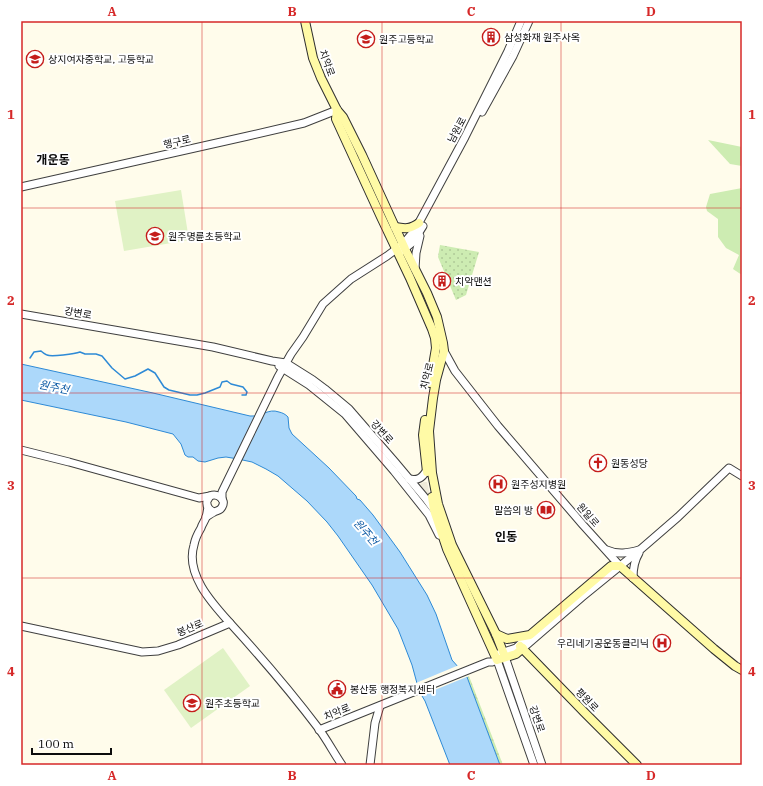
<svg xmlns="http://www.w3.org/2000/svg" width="763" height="786" font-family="'IBM Plex Serif','Noto Sans KR',serif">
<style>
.grass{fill:#cdecb2}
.wetland{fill:url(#wetland-marsh)}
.garden{fill:url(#garden-dots)}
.pitch{fill:#e0f2c5}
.plaza{fill:#efebda}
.water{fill:#acd8fa;stroke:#2e8ad6}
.pier{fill:#fffceb}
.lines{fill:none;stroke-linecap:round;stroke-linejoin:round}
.stream{stroke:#2e8ad6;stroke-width:1.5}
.tertiary-casing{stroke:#3f3f3f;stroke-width:9}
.secondary-casing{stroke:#2e2e2e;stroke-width:10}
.tertiary{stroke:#fff;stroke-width:7}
.secondary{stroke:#fffaa6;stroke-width:8}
.grid{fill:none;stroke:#d62828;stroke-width:1;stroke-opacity:0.55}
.labels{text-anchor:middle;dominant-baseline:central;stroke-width:4;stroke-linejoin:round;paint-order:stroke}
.poi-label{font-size:10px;fill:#0c0c0c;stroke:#fff;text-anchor:start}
.street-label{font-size:10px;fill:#0c0c0c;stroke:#fff}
.water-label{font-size:11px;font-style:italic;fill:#0e5ba5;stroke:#fff}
.quarter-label{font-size:12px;font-weight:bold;fill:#0c0c0c;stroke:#fff}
.neatline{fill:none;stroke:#d62828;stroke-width:1.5}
.grid-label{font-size:13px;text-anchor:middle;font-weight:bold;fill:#d62828}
</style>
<defs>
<pattern id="wetland-marsh" width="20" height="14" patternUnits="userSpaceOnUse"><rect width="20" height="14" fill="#cdecb2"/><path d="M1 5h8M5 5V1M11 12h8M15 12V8" fill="none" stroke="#afc998"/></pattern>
<pattern id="garden-dots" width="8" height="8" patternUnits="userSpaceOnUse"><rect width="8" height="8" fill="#cdecb2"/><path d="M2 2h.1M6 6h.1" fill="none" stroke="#afc998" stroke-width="1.8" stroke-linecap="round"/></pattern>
</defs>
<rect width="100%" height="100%" fill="#fffceb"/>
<g class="grass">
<polygon points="708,140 742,147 742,166 730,164"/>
<polygon points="742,188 742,275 733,269 739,255 726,248 718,237 718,219 707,211 706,207 710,194"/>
</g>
<polygon class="wetland" points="469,676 503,765 500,765 467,677"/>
<polygon class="garden" points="440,245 479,252 466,295 456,300 438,257"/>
<g class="pitch">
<polygon points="181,190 189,240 124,251 115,201"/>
<polygon points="223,648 250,686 191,728 164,690"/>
</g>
<polygon class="plaza" points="424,482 427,482 432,504 418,485"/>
<path class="water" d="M21,364L153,393L250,416C262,417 268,408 279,412C283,413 285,414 288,417L289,428L292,434L329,468L356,496L357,499L360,500L373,515L400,552L427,595L436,614L452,660L467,677L500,765H450L425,701L422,696L418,687L412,665L398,629L372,585L338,536L327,522L307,501L278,476L266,469L252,462L238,459L226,457L218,458L205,462L198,461L193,457H188L185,455L181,444L173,434L126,422L21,400Z"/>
<polygon class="pier" points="459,665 469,676 420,696 416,683"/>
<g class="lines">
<path class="stream" d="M30,358L34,352L41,351C42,352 46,355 47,355C51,357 75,354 80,352L85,354H96L102,356L112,368L125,379L135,376L148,369L155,373L164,387L169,390L190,395H197L205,393L220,387L222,382L227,381L231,384L243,387L247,392L246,395H242"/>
<defs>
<g id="tertiary">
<polyline points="482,112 513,56 529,21"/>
<polyline points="21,187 248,136 304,123 337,110"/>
<polyline points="402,251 413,242 423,226"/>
<polyline points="415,269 416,253 420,236"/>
<polyline points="21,314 213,347 272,361 286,363 313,380 325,389 349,409 395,462 426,499 434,510"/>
<polyline points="444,351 455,371 498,426 583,525 620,566"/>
<polyline points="279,366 309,385 345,414 394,471 429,515 439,535"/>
<polyline points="21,450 69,462 199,498 210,496"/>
<path d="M409,479C418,481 422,478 427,470"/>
<polyline points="222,499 222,492 278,377 291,354 303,337 323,304 351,279 387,256 403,244 415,230 465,137 508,51 521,21"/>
<path d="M208,508C207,511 207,514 206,517C205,521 202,524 201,528C198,533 195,539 194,545C185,574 212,603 230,623"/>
<path d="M206,517C209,515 212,513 214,512C218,510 220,511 222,507C227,499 217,493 210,496L207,501C206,507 209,510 214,512"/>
<path d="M607,550C618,555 628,553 639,550"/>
<path d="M633,578C633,569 634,561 639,553"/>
<path d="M21,626L142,652L158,651L178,645L230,623C261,657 291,692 319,729C327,740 334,753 342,765"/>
<polyline points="523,648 582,597 641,549 678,517 729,468 742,476"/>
<polyline points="498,654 516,648 530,635"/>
<polyline points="505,657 542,765"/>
<polyline points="319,730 488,662 492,662 497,660 534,765"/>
<polyline points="370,765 375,723 380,706"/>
</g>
<g id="secondary">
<polyline points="305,21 313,58 321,78 337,110 343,117 362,155 405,249 427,293 437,317 443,343 444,351 436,380 433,398 429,431 432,473 438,504 452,545 496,634 505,657"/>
<polyline points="337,110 336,119 381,217 410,278 432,329 435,338 436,348 430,383"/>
<path d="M395,227C406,229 410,229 419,223"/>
<polyline points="425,420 423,435 427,472"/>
<polyline points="432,497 434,510 447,549 497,660 516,654 523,648"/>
<polyline points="496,634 507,639 530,635 611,566 620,566 714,649 735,666 742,670"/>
<polyline points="520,646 585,713 637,765"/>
</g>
</defs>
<use href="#tertiary" class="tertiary-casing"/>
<use href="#secondary" class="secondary-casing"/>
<use href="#tertiary" class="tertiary"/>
<use href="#secondary" class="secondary"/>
</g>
<path class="grid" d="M202,21V765M382,21V765M561,21V765M21,208H742M21,393H742M21,578H742"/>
<defs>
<symbol id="building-ring" viewBox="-11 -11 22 22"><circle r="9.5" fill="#fff" stroke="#c51d1b" stroke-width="1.5"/><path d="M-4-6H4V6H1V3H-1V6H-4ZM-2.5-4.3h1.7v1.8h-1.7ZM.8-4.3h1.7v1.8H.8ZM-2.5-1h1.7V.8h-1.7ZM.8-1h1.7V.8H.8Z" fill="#c51d1b"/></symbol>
<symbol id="school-ring" viewBox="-11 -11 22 22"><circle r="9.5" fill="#fff" stroke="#c51d1b" stroke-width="1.5"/><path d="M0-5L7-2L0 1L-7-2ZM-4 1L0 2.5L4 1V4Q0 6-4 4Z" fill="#c51d1b"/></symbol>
<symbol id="church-ring" viewBox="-11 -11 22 22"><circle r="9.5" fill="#fff" stroke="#c51d1b" stroke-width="1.5"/><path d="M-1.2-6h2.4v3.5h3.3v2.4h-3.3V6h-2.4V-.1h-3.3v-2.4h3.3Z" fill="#c51d1b"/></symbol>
<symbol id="hospital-ring" viewBox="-11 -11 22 22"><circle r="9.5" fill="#fff" stroke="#c51d1b" stroke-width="1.5"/><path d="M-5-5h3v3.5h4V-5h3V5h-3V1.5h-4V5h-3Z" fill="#c51d1b"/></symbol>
<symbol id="library-ring" viewBox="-11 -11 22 22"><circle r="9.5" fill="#fff" stroke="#c51d1b" stroke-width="1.5"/><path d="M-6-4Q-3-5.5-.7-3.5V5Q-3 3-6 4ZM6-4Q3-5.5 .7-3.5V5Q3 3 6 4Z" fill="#c51d1b"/></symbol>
<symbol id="civic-ring" viewBox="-11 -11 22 22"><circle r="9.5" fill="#fff" stroke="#c51d1b" stroke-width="1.5"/><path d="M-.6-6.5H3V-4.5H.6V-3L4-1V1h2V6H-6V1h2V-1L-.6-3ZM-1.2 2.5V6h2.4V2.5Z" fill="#c51d1b"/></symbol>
</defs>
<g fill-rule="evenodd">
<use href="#building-ring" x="481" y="27" width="20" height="20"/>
<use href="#school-ring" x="356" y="29" width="20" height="20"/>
<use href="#school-ring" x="25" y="49" width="20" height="20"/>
<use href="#school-ring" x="145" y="226" width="20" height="20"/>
<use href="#building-ring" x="432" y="271" width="20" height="20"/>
<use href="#church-ring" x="588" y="453" width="20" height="20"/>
<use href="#hospital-ring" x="488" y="474" width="20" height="20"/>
<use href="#library-ring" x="536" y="500" width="20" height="20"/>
<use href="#hospital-ring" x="652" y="633" width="20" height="20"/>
<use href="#civic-ring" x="327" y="679" width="20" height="20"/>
<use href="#school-ring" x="182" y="693" width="20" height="20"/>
</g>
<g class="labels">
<g class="poi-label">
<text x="504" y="37">삼성화재 원주사옥</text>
<text x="379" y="39">원주고등학교</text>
<text x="48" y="59">상지여자중학교, 고등학교</text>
<text x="168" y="236">원주명륜초등학교</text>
<text x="455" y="281">치악맨션</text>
<text x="611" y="463">원동성당</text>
<text x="511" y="484">원주성지병원</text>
<text x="533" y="510" text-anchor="end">말씀의 방</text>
<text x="649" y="643" text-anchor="end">우리네기공운동클리닉</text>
<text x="350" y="689">봉산동 행정복지센터</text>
<text x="205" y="703">원주초등학교</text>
</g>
<g class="street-label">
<text transform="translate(327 63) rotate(70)">치악로</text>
<text transform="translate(457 130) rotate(-62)">남원로</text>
<text transform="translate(177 142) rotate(-13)">행구로</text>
<text transform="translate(78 313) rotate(10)">강변로</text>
<text transform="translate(427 376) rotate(-76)">치악로</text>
<text transform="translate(382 432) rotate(48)">강변로</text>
<text transform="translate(588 515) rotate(49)">원일로</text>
<text transform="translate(190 628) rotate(-23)">봉산로</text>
<text transform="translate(587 700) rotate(46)">평원로</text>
<text transform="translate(337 712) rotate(-22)">치악로</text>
<text transform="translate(537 719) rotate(71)">강변로</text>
</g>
<g class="water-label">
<text transform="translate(54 387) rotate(11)">원주천</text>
<text transform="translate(366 532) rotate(49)">원주천</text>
</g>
<g class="quarter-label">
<text x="53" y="159">개운동</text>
<text x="506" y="536">인동</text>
</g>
</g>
<rect width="763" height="786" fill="none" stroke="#ffffff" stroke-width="44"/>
<path d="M32 748v6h79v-6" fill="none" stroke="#0c0c0c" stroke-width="2"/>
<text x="38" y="748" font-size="12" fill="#0c0c0c" stroke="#ffffff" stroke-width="3" paint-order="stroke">100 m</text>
<rect x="22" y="22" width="719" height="742" class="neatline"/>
<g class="grid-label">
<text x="112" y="16">A</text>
<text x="292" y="16">B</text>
<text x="471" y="16">C</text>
<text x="651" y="16">D</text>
<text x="11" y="119">1</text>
<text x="752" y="119">1</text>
<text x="11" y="305">2</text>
<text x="752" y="305">2</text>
<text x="11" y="490">3</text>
<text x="752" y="490">3</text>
<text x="11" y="676">4</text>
<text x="752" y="676">4</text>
<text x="112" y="780">A</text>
<text x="292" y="780">B</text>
<text x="471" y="780">C</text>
<text x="651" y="780">D</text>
</g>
</svg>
